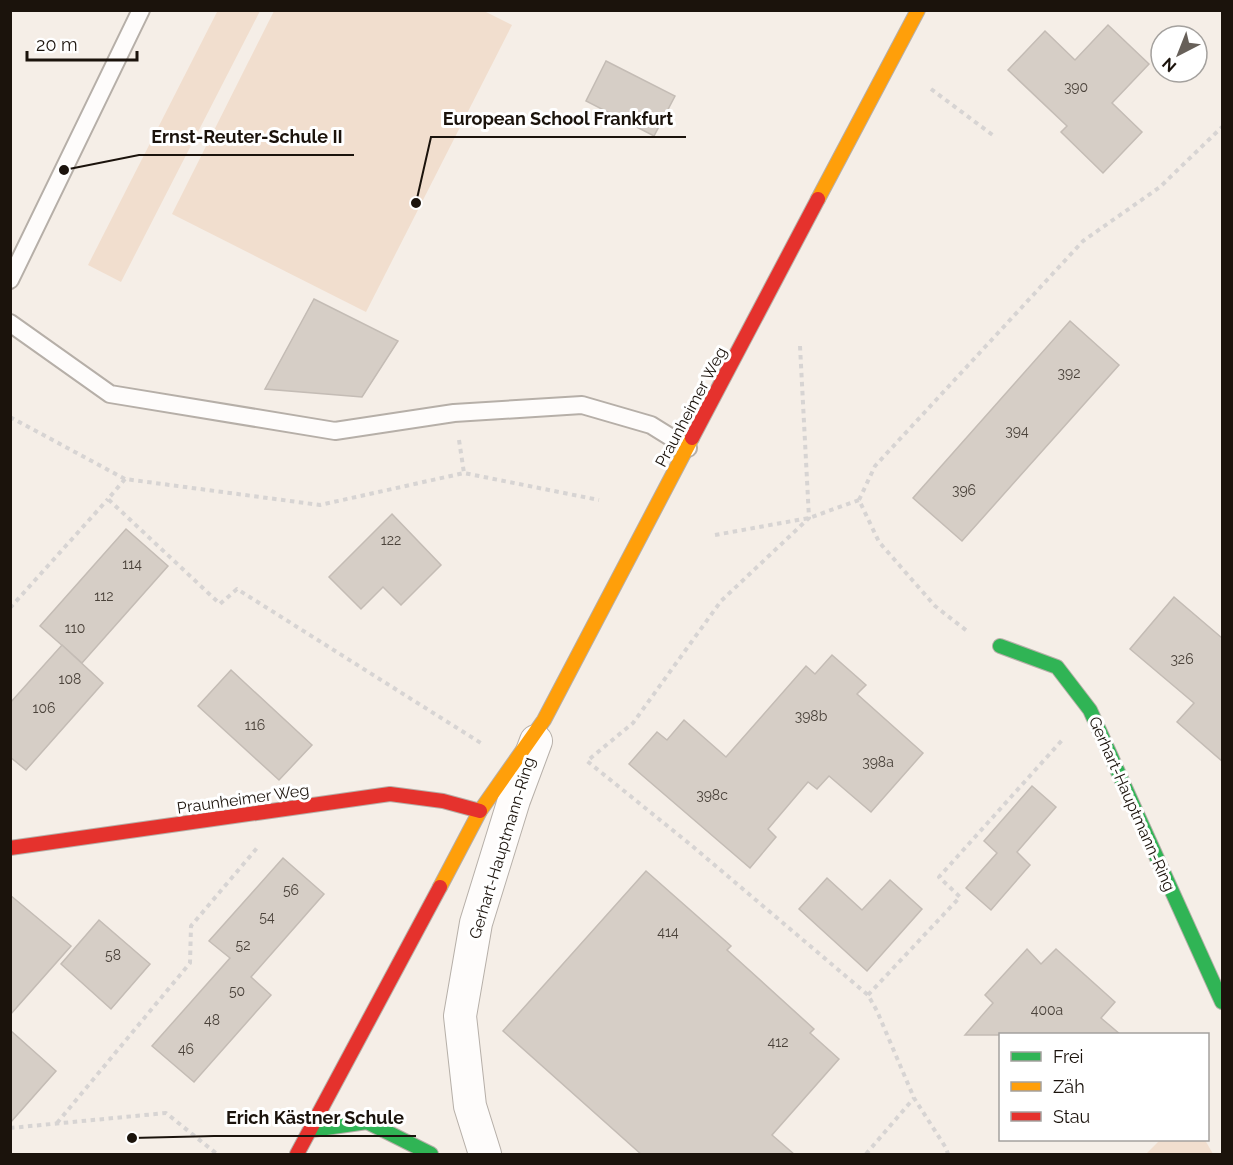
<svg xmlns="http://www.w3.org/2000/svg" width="1233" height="1165" font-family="Raleway,sans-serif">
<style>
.green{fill:#f1dece}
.building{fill:#d6cec6;stroke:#c4bcb5;stroke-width:1.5}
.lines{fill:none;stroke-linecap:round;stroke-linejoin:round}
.lane-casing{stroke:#b6afa8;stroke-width:20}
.street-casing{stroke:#b6afa8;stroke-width:34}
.fast-casing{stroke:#b6afa8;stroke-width:16}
.slow-casing{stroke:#b6afa8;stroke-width:16}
.jam-casing{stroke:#b6afa8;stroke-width:16}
.path{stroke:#d7d4d3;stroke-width:4;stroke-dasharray:4.5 4.5;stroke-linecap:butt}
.lane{stroke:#fefcfb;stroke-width:16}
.street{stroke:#fefcfb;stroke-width:32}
.fast{stroke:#30b455;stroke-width:14}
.slow{stroke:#ff9f0a;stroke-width:14}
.jam{stroke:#e5322d;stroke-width:14}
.labels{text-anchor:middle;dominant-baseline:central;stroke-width:6;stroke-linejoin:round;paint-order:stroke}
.number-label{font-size:14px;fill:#4a423a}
.street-label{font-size:16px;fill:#1b130c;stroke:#fff}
.leader{fill:none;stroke:#1b130c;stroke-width:2}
.callout-dot{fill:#1b130c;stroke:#fff;stroke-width:2}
.callout-label{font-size:18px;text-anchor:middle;font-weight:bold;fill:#1b130c;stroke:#fff;stroke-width:6;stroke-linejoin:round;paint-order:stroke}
</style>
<rect width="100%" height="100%" fill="#f5eee7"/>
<g class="green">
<polygon points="218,10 260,11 121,282 88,265"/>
<polygon points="274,11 484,11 512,25 366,312 172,214"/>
<polygon points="1160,1140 1205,1140 1213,1154 1146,1154"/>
</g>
<g class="building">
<polygon points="1108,25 1149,64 1112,103 1142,132 1103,173 1061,132 1067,126 1008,70 1045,31 1075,60"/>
<polygon points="606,61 675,96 654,136 586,101"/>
<polygon points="314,299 398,341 362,397 265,389"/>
<polygon points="1070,321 1119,365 962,541 913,498"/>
<polygon points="392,514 441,565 401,605 383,587 361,609 329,577"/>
<polygon points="126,529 168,566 82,663 40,626"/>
<polygon points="1174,597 1222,638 1222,761 1177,722 1194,703 1130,649"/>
<polygon points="62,645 103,683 26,770 10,757 10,703"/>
<polygon points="832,655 866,685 857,694 923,753 871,812 829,776 817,789 808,782 768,829 776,837 750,868 629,764 657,732 667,740 684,720 726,757 806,666 815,674"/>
<polygon points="231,670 312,745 279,780 198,706"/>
<polygon points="1032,786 1056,807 1017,852 1030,865 991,910 966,888 997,853 984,841"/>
<polygon points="283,858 324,894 251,977 271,995 194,1082 152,1046 230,958 209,941"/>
<polygon points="646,871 731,946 727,950 814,1029 810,1033 839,1059 772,1135 795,1155 642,1155 503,1031"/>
<polygon points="827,878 862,910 890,880 922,909 867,971 799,909"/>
<polygon points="10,895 71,946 10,1015"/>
<polygon points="99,920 150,964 111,1009 61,964"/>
<polygon points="1027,949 1041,964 1056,949 1115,1002 1101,1018 1121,1035 965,1035 993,1003 985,995"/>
<polygon points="10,1030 56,1071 10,1123"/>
</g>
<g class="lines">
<defs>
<g id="lane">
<polyline points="10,280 141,10"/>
<polyline points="10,323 110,394 335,431 454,413 582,405 651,425 688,448"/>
</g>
<polyline id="street" points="485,1154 470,1106 460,1016 476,923 514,800 536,741"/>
<g id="fast">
<polyline points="1000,646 1057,667 1090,710 1222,1002"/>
<polyline points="312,1130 367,1122 431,1154"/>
</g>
<g id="slow">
<polyline points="818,199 918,10"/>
<polyline points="440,887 480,811 544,720 692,438"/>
</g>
<g id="jam">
<polyline points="692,438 818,199"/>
<polyline points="10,848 390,794 443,801 480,811"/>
<polyline points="297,1154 440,887"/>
</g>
</defs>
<use href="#lane" class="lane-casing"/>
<use href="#street" class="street-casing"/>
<use href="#fast" class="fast-casing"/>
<use href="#slow" class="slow-casing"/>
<use href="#jam" class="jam-casing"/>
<g class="path">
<polyline points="931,89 994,136"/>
<polyline points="800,346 809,518 721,601 633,723 587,761 691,845 868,995 877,1011 914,1098 946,1148 948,1154"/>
<polyline points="10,417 125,479 320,505 464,473 599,500"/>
<polyline points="459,440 464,473"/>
<polyline points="125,479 108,499 220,604 237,589 484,745"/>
<polyline points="859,500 875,466 1083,241 1160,187 1222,127"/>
<polyline points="715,535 809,518 859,500 879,542 935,606 967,631"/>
<polyline points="10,608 108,499"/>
<polyline points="868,995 960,897 939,877 1064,738"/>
<polyline points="57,1123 190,963 191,926 257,848"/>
<polyline points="10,1128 166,1113 217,1154"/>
<polyline points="866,1154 914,1098"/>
</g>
<use href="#lane" class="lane"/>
<use href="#street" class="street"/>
<use href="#fast" class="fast"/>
<use href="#slow" class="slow"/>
<use href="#jam" class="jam"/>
</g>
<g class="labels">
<g class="number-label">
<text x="1076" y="87">390</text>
<text x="1069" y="373">392</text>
<text x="1017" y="431">394</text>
<text x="964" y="490">396</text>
<text x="391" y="540">122</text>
<text x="132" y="564">114</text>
<text x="104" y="596">112</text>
<text x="75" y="628">110</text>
<text x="1182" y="659">326</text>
<text x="70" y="679">108</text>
<text x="44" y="708">106</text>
<text x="811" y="716">398b</text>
<text x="255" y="725">116</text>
<text x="878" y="762">398a</text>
<text x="712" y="795">398c</text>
<text x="291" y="890">56</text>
<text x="267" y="917">54</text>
<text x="668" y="932">414</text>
<text x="243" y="945">52</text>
<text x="113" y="955">58</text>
<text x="237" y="991">50</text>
<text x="1047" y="1010">400a</text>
<text x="212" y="1020">48</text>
<text x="778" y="1042">412</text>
<text x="186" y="1049">46</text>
</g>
<g class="street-label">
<text transform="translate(691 407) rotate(-62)">Praunheimer Weg</text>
<text transform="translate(243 799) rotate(-8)">Praunheimer Weg</text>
<text transform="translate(1132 804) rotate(66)">Gerhart-Hauptmann-Ring</text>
<text transform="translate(502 848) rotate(-73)">Gerhart-Hauptmann-Ring</text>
</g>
</g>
<path class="leader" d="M416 203L431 137H686M64 170L139 155H354M132 1138L214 1136H416"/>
<g class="callout-dot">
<circle cx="416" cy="203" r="6"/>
<circle cx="64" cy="170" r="6"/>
<circle cx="132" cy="1138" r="6"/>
</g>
<g class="callout-label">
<text x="558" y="125">European School Frankfurt</text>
<text x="247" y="143">Ernst-Reuter-Schule II</text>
<text x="315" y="1124">Erich Kästner Schule</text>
</g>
<rect width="1233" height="1165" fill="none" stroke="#1b130c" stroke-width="24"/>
<rect x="999" y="1033" width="210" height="108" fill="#ffffff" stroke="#a4a19e" stroke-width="1.5"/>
<rect x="1011" y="1052" width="30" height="9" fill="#30b455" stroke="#a4a19e" stroke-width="1.5"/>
<text x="1053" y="1063" font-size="18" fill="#1b130c">Frei</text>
<rect x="1011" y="1082" width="30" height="9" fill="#ff9f0a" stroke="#a4a19e" stroke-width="1.5"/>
<text x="1053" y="1093" font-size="18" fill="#1b130c">Zäh</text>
<rect x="1011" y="1112" width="30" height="9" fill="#e5322d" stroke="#a4a19e" stroke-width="1.5"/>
<text x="1053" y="1123" font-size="18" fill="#1b130c">Stau</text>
<g transform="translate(1179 54) rotate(222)"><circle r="28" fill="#ffffff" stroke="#a4a19e" stroke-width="1.5"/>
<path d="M0-4.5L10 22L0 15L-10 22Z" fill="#676059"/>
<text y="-9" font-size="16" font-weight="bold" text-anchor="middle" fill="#1b130c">N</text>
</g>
<path d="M27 51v9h110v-9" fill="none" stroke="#1b130c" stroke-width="3"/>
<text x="36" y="51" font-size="18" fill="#1b130c" stroke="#ffffff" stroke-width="4.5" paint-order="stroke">20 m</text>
</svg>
